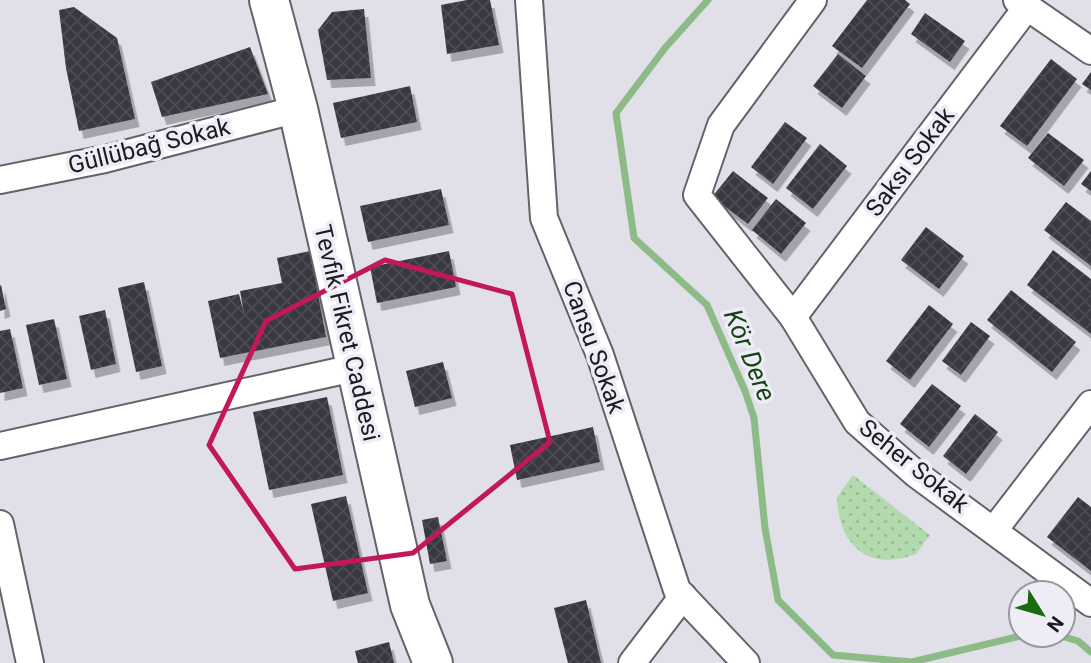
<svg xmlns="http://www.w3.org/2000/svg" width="1091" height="663" font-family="Roboto,sans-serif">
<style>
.park{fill:url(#park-dots)}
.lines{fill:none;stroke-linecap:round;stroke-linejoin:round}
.stream{stroke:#8dbb87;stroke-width:7}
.building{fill:url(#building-cross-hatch);filter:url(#shadow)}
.street-casing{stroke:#64626a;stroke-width:30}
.secondary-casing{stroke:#64626a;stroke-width:42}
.street{stroke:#fff;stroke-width:26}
.secondary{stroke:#fff;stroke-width:38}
.marked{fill:none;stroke:#c2185b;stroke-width:5;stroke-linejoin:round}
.labels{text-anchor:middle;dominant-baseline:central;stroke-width:7;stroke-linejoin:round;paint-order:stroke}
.street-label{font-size:24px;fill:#1b1a1d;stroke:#eeecf6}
.water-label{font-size:26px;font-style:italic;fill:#154411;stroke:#eeecf6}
</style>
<defs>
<pattern id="park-dots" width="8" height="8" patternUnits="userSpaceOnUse" patternTransform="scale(1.75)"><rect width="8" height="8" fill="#b3d9ae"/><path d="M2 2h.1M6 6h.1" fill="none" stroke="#99ba95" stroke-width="1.8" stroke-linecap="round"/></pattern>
<pattern id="building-cross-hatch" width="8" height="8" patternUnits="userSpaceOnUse" patternTransform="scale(1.75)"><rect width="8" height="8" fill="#39383f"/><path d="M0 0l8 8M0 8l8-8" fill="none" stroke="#4c4c52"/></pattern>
<filter id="shadow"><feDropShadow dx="4.5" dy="8" stdDeviation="0" flood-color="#0004"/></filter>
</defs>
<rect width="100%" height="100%" fill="#e1dfe8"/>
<path class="park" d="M853,475L930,535L916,554C869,572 838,546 837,497Z"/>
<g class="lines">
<g class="stream">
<polyline points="708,0 665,48 616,113 634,238 707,305 745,391 754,418 765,528 778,600 833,655 912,662 1025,635"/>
<polyline points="1058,635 1078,641 1091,652"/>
</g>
</g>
<g class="building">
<polygon points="467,0 490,0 499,45 447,54 441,5"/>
<polygon points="867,0 905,0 910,4 862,68 832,46"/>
<polygon points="74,7 117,38 135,119 79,131 66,68 59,10"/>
<polygon points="364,9 371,78 327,80 318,30 332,12"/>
<polygon points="925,13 965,41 950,62 911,34"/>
<polygon points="250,47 268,94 162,117 151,82"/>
<polygon points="838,54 866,76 842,108 813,86"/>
<polygon points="1051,59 1077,79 1027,146 1000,126"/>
<polygon points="1091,72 1091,90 1082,84"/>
<polygon points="410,86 417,122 341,138 333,103"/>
<polygon points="785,122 807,138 773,184 751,167"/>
<polygon points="1048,133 1084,160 1064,186 1028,158"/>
<polygon points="820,144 847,166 813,209 786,188"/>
<polygon points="733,171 768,198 748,224 712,197"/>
<polygon points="1091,171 1091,191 1081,184"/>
<polygon points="441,189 449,225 368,242 360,206"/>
<polygon points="776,199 806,223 781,254 752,230"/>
<polygon points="1066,202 1091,221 1091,266 1044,230"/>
<polygon points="926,227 964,256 939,289 901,260"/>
<polygon points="1053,250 1091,279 1091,334 1027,285"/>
<polygon points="310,251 326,337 220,358 208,301 239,294 244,314 240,291 282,283 277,258"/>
<polygon points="449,251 456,287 377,303 370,267"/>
<polygon points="144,282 162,366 136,372 118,288"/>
<polygon points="1,285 6,309 0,311 0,286"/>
<polygon points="1011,290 1076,342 1052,372 987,320"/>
<polygon points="929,305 953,324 910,380 886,361"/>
<polygon points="105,310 116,364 91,370 79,316"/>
<polygon points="54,319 67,379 39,385 26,325"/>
<polygon points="971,322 990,336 961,375 942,361"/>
<polygon points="10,329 23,388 0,393 0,331"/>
<polygon points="443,362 452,398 415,407 406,371"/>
<polygon points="932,384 961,406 929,447 900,424"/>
<polygon points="327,397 343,475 269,490 253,412"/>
<polygon points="975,414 998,432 966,474 943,456"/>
<polygon points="593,427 600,462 517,480 510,445"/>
<polygon points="346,496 368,593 333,601 311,504"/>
<polygon points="1078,497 1091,507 1091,571 1047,537"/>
<polygon points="438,517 447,561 430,564 422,520"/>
<polygon points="586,600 601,663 568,663 554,608"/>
<polygon points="389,642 394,663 358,663 355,651"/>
</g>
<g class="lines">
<defs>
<g id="street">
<polyline points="529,0 544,218 600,355 677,590 746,663"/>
<polyline points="813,0 721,125 697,195 793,317 857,422 916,474 1091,603"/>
<polyline points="1017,0 1091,51"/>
<polyline points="0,180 105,159 298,109"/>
<polyline points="793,317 1027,7"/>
<polyline points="0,446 354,368"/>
<polyline points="0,524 30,663"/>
<polyline points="994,530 1091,404"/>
<polyline points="632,663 683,596"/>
</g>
<polyline id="secondary" points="269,0 298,109 410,605 433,663"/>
</defs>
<use href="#street" class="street-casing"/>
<use href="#secondary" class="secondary-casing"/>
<use href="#street" class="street"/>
<use href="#secondary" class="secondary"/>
</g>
<path class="marked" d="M385,260L512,294L550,442L413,553L295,569L209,445L266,321Z"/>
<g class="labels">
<g class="street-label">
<text transform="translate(149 146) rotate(-14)">Güllübağ Sokak</text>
<text transform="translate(910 162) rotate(-53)">Saksı Sokak</text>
<text transform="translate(347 333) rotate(77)">Tevfik Fikret Caddesi</text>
<text transform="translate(594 347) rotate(70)">Cansu Sokak</text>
<text transform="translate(914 466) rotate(39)">Seher Sokak</text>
</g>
<g class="water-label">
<text transform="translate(750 355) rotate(68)">Kör Dere</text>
</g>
</g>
<g transform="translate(1042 614) rotate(127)"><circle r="33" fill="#eeecf6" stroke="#9a989f" stroke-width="2"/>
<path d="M0-5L12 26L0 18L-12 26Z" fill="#1a6c11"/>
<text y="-10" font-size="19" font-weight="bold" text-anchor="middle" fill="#1b1a1d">N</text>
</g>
</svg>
